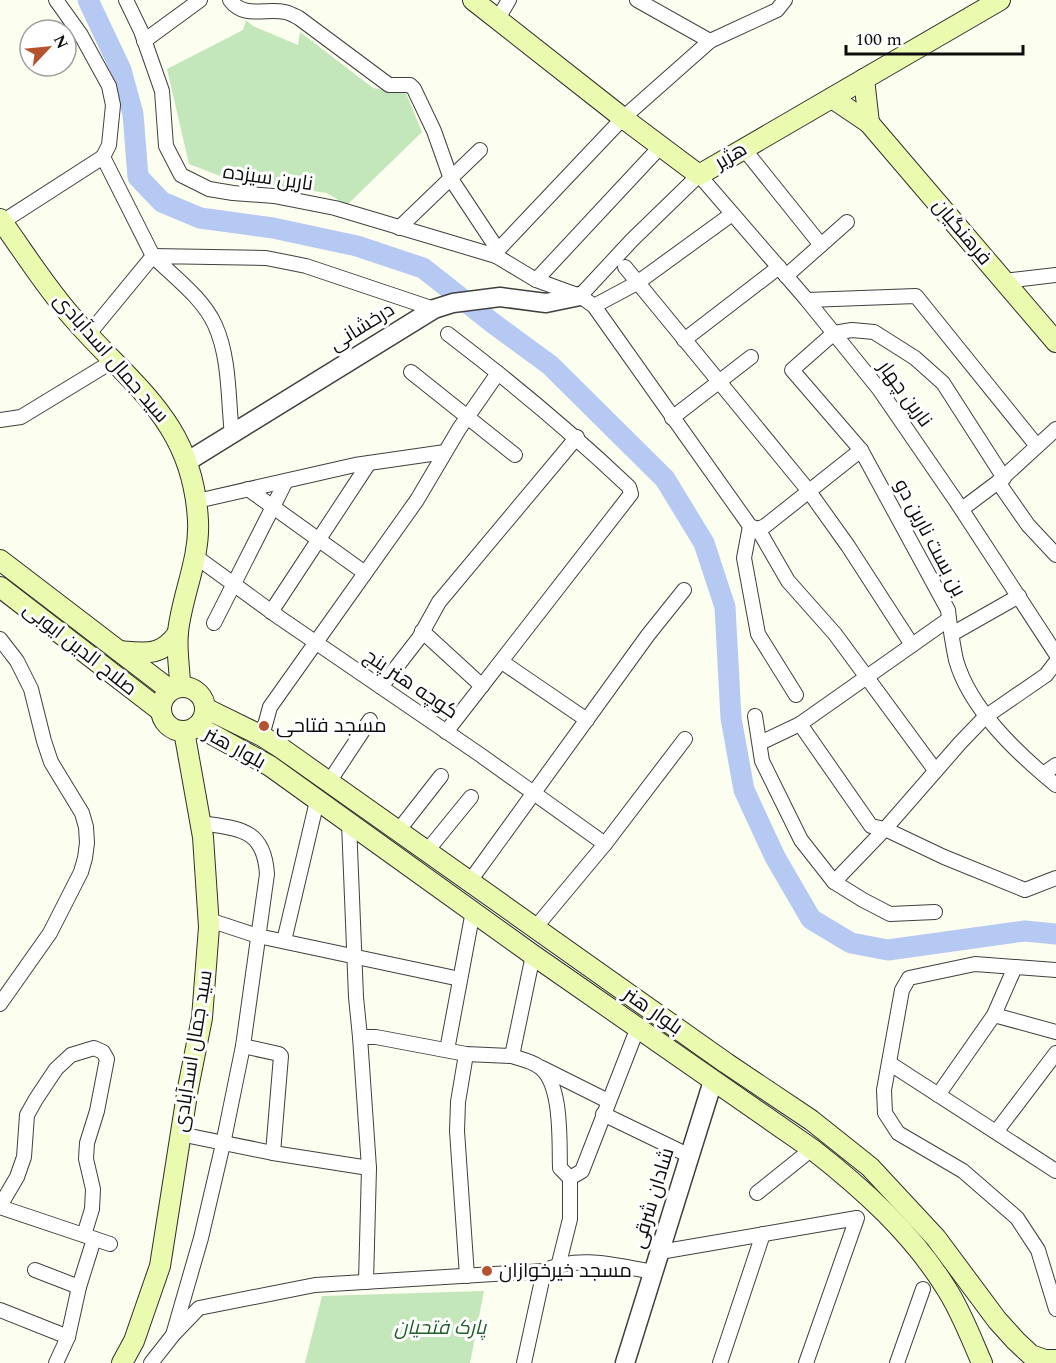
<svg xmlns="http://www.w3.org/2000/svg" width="1056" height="1363" font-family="Spectral,Cairo,serif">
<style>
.green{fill:#c3e6ba}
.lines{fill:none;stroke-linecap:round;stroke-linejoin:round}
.river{stroke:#b6c9f2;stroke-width:21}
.minor-casing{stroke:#404040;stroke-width:16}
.tertiary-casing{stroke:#404040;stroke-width:21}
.secondary-casing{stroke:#2f2f2f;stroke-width:22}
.minor{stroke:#fff;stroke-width:14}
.tertiary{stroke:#fff;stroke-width:18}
.secondary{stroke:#eafaae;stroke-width:20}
.poi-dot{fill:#b5532e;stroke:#fff;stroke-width:2}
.labels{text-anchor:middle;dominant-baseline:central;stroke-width:6;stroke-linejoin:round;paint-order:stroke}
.street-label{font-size:20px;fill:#0d0d0d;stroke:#fff}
.poi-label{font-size:20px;fill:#0d0d0d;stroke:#fff;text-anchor:start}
.park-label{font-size:20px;font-style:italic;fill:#226129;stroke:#fff}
</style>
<rect width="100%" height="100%" fill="#fcfeef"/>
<g class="green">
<polygon points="246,20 253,26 298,45 300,32 373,88 406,93 422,132 347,205 327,193 228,179 189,164 167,69 243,30"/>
<polygon points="484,1291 470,1363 305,1363 322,1296"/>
</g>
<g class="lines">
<polyline class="river" points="88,0 121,70 133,114 138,177 162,202 200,218 273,228 357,246 423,268 494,324 550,365 665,479 704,543 725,607 731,718 744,790 775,857 811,919 851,943 888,950 1025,931 1056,934"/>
<defs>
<g id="minor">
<polyline points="56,0 81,35 109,86 113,105 109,145 103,157 153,256 88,335"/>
<polyline points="126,0 141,31 162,91 166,146 181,175 209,189 233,193 274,196 335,208 496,256"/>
<path d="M230,0C244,19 265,8 285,12C290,13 295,16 299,18L389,85H410L414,89L434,131L451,179L498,250"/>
<polyline points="637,0 710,41"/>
<polyline points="785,0 777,10 710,41 623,118 498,250 496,256 536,280 580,296 594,306 750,526 758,529 765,526 861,450"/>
<polyline points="497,20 509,0"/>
<polyline points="144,41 200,0"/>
<polyline points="744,149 821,245"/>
<polyline points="2,222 103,157"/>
<polyline points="399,228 480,150"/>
<polyline points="625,267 808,490 848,546 912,645"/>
<polyline points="786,276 847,222"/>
<polyline points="536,280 661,146"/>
<polyline points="1004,281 1056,275"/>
<polyline points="580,296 632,240 699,175 807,300 879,389 956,501 1056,654"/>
<polyline points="807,300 916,296 1037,446"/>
<polyline points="594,306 637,283 732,214"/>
<polyline points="684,340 779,267"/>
<polyline points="411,372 515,455"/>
<polyline points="672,418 751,357"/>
<polyline points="0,420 21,417 113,361"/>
<path d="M232,435C228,399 230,358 215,325C203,298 174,277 153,256L266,258L306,266L434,309"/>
<polyline points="998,482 1028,525 1056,555"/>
<polyline points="248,489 365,573"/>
<polyline points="197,501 355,465 445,452"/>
<polyline points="962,509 998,482 1056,429"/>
<polyline points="750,526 744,558 758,634 796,695"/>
<polyline points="758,529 788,581 835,634 935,770"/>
<polyline points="195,556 280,618 479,754 605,844"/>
<polyline points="271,612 369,463"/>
<path d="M949,619C951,632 953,646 956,660C970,709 1017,753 1056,785"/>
<polyline points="214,623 286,481"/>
<polyline points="422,631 482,686"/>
<polyline points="952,634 1019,596"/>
<polyline points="0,639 17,661 31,689 44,741 51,762 82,813 86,827 87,843 85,858 81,872 50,933 0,1004"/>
<polyline points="502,662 587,720"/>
<polyline points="381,687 419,638 439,602 577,437"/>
<polyline points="755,716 762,761 801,840 834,882 863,900 890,914 935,912"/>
<polyline points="800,724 871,826 885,829 944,857 1025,890 1056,878"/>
<path d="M446,732L631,494L629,487C571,432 511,382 448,334"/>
<polyline points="262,736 270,707 417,500 459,429 498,373"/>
<polyline points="760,743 800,724 949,619 948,610 861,450 792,370 834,333 852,330 874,332 915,358 943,383 1004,478"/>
<polyline points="1043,774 1056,765"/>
<polyline points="329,782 370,720"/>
<polyline points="349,823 356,997 360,1037 369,1168 366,1282"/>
<polyline points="398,831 441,776"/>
<polyline points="427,851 471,797"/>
<polyline points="470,881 648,635 684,590"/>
<polyline points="834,882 885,829 960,743 985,717 1046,675 1056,662"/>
<polyline points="209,920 258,936 460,979"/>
<polyline points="535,928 605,844 685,739"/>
<polyline points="284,941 317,801"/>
<polyline points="1056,970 975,964 909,978 902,990 884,1090 885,1113 898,1133 963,1171 1017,1218 1038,1250 1056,1309"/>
<polyline points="994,1015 1015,967"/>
<polyline points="360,1037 376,1037 466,1054 512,1056 533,955"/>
<polyline points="243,1046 279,1054 281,1056 273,1153"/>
<polyline points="447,1050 473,911"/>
<polyline points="466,1054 458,1102 457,1131 467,1276"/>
<path d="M512,1056C520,1059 531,1061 538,1066C563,1081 559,1143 560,1168L570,1178V1219L559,1263"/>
<polyline points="889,1063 1056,1171"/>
<polyline points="542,1068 608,1101"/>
<polyline points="938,1095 994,1015 1056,1032"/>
<polyline points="603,1114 690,1156"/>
<polyline points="996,1132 1056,1053"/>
<polyline points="180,1134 273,1153 369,1168"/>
<polyline points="570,1178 582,1171 638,1027"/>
<polyline points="757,1193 812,1149"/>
<polyline points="0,1206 17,1177 24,1157 27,1115 36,1099 56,1069 71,1055 94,1048 103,1052 107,1059 97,1111 87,1143 86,1159 93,1189 92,1209 84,1235"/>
<polyline points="0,1207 110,1244"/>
<polyline points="660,1252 857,1218 806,1363"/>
<polyline points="35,1270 79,1287"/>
<polyline points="0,1310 68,1337"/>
<path d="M173,1335L201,1238L223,1144L243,1046L267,874C264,828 239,829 201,823"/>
<polyline points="56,1363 68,1337 79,1287 94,1239"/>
<path d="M151,1363L173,1335L199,1308L315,1285L544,1271C579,1254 617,1266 654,1272"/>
<polyline points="524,1363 544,1271"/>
<polyline points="720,1363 763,1234"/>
<polyline points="897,1363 923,1289"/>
</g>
<g id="tertiary">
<polyline points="188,461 434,309 453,303 500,297 546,303 580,296"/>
<polyline points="625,1363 713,1081"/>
</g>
<g id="secondary">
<polyline points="473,0 623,118 699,175 1000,0"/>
<polyline points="864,79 869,123"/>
<polyline points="832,98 869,123 1056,342"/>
<path d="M0,219C24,252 46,288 73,318C132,386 193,421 198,521C200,559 182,595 178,632C176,650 180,669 180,687"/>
<polyline points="0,560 170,690"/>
<polyline points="0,587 161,711"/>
<path d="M119,651C146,653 161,657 178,633"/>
<circle cx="183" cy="709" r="22"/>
<polyline points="205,708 262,736 281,748 726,1063 811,1120 870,1167 936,1238 997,1320 1016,1341 1031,1355 1045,1360 1056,1360"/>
<path d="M197,726L270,766L533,955L812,1149C862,1188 912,1233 946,1288C961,1311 971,1338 982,1363"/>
<polyline points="122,1363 134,1341 160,1266 188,1088 202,1018 209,927 203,837 184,731"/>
</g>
</defs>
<use href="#minor" class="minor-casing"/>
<use href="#tertiary" class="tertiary-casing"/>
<use href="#secondary" class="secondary-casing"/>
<use href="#minor" class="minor"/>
<use href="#tertiary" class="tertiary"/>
<use href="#secondary" class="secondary"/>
</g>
<g class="poi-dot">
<circle cx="264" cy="726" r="6"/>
<circle cx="487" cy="1271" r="6"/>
</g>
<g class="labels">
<g class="street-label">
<text transform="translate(731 156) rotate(-30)">هژیر</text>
<text transform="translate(268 178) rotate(8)">نارین سیزده</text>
<text transform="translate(962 232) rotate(50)">فرهنگیان</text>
<text transform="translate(362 327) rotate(-32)">درخشانی</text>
<text transform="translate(111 358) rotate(49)">سید جمال اسدآبادی</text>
<text transform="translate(905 394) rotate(54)">نارین چهار</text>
<text transform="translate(930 538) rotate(62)">بن بست نارین دو</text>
<text transform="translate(80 649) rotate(38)">صلاح الدین ایوبی</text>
<text transform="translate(411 684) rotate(34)">کوچه هنر پنج</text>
<text transform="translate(235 748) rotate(29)">بلوار هنر</text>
<text transform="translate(653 1011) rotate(35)">بلوار هنر</text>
<text transform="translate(193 1051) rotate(-81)">سید جمال اسدآبادی</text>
<text transform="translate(653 1198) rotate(-73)">شادان شرقی</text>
</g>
<g class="poi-label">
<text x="276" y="726">مسجد فتاحی</text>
<text x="499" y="1271">مسجد خیرخوازان</text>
</g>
<g class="park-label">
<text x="440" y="1328">پارک فتحیان</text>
</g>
</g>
<g transform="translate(48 48) rotate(64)"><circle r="28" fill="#ffffff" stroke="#9e9e9e" stroke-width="1.5"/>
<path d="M0-4.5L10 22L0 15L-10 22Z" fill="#b5532e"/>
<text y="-9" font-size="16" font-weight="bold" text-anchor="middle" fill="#0d0d0d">N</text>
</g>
<path d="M846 45v9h177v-9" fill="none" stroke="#0d0d0d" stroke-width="3"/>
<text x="855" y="45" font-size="18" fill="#0d0d0d" stroke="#ffffff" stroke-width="4.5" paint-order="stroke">100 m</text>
</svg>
